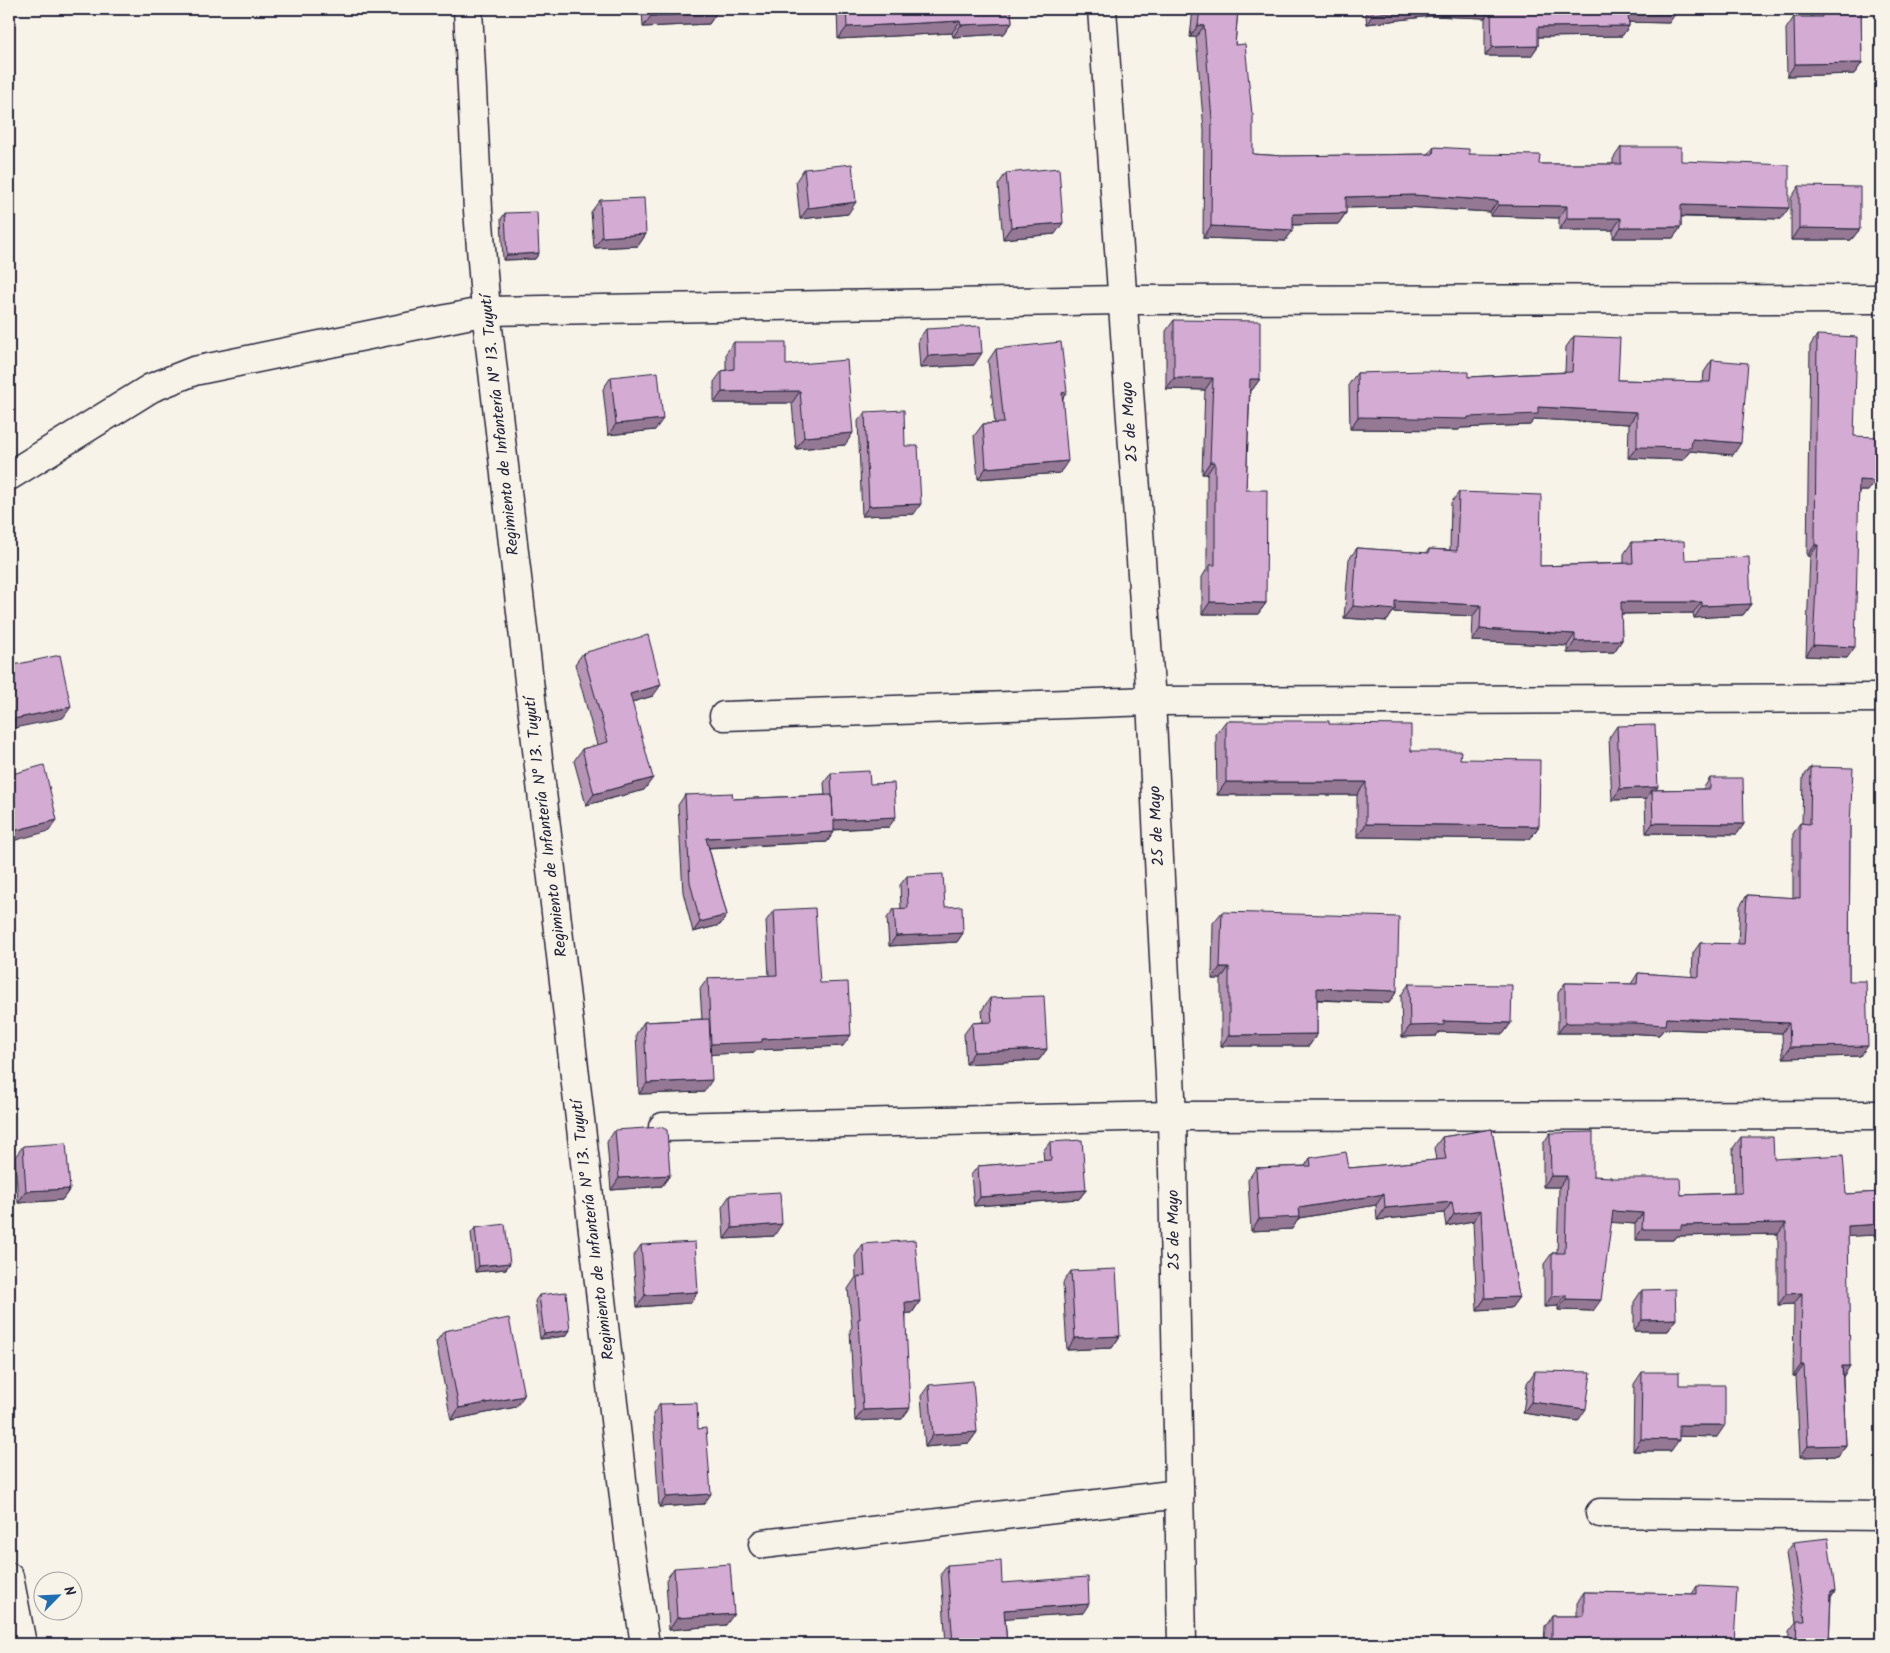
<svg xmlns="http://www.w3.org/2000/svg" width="1890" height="1653" font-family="Kalam,sans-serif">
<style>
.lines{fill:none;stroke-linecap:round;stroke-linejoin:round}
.street-casing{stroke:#22223b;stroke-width:31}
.secondary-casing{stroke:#22223b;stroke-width:31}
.street{stroke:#f7f3e8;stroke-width:28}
.secondary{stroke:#f7f3e8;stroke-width:28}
.wall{fill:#b694b5;stroke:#22223b}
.shaded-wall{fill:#947894;stroke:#22223b}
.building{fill:#d4acd3;stroke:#22223b}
.labels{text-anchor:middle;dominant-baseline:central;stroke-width:5;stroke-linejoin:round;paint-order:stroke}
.street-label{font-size:16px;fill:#22223b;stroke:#f7f3e8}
</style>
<rect width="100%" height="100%" fill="#f7f3e8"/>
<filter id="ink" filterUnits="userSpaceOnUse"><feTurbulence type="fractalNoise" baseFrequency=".02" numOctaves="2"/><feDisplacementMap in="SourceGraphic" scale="10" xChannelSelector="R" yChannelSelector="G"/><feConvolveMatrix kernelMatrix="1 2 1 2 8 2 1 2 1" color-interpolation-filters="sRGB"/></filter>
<g filter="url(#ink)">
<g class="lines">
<defs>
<g id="street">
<polyline points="468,9 478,210 486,311 629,1540 645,1644"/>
<polyline points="9,476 151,388 194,371 486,311 1122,300 1881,299"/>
<polyline points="724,716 1151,701 1881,698"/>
<polyline points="663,1127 1172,1116 1881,1115"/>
<polyline points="1600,1513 1881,1516"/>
<polyline points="763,1544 1179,1494"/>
<polyline points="9,1577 22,1644"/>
</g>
<polyline id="secondary" points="1102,9 1151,701 1172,1116 1182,1644"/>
</defs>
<use href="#street" class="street-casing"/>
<use href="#secondary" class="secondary-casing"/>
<use href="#street" class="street"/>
<use href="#secondary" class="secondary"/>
</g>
<g class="wall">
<polygon points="536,9 579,9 577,12 536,14"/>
<polygon points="642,9 717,9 717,12 709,24 643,27"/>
<polygon points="837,9 1011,9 1012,23 1004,34 953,37 952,33 838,39"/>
<polygon points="1193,9 1238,9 1235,45 1253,154 1283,156 1428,154 1434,147 1469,154 1539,164 1613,164 1613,159 1621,147 1681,161 1781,219 1681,217 1681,227 1673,238 1613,238 1613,230 1559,230 1559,218 1490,216 1490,212 1406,207 1346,208 1346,213 1338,224 1293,225 1293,230 1285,241 1203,238 1204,130 1196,37 1190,37"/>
<polygon points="1365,9 1676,9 1669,23 1629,22 1629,26 1622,36 1538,37 1538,46 1531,56 1485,56 1485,18 1431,16 1367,24"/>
<polygon points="1811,9 1861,9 1862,63 1854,74 1787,76 1786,29 1794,17 1812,17"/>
<polygon points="804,169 848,214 800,219 796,181"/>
<polygon points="1006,173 1055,234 1003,239 998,185"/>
<polygon points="1799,186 1860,229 1851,240 1791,240 1791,198"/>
<polygon points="600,200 646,234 638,246 594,248 591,212"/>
<polygon points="505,213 539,253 535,259 503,260 501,219"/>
<polygon points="1174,320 1260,379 1252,390 1250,390 1246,490 1266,603 1258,614 1202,614 1202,577 1207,569 1207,474 1202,474 1205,390 1166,389 1166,331"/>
<polygon points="926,329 974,365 920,368 918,340"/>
<polygon points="1817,335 1854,436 1868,491 1859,491 1847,658 1806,656 1810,556 1807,556 1810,346"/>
<polygon points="1574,336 1618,380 1703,382 1704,372 1712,360 1733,455 1690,451 1683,460 1628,458 1629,424 1535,419 1530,425 1461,428 1459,430 1350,429 1349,384 1357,373 1468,377 1565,372 1566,347"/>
<polygon points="734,342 786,365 845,445 796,449 792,403 714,403 714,382 722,371 726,370 726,353"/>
<polygon points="996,349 1063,398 1060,473 978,479 974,436 983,424 995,423 988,361"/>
<polygon points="611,377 655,430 608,435 603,389"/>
<polygon points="865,412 905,446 914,514 862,516 858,421"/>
<polygon points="1459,492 1540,566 1624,563 1624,554 1632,542 1685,560 1751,604 1743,615 1694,618 1693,613 1621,614 1622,640 1614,652 1567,653 1567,646 1472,641 1473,616 1393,612 1387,621 1344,618 1349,559 1357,548 1426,553 1429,549 1450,550 1451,503"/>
<polygon points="583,653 653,696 632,702 644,790 586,805 574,761 582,749 597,745 575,664"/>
<polygon points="1226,721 1329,724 1411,751 1460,759 1539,826 1530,839 1357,837 1357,795 1217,795 1216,734"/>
<polygon points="1617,726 1656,790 1703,789 1710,778 1744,824 1737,834 1646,833 1645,800 1646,799 1612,800 1609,738"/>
<polygon points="1811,767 1850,824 1849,981 1860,1056 1783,1058 1782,1033 1664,1029 1659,1035 1626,1033 1558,1033 1558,993 1565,983 1631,984 1638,973 1692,977 1693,953 1700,943 1738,944 1740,906 1747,895 1793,898 1793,834 1800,823 1802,824 1803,777"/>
<polygon points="831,773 870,784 889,827 834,830 834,832 827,842 709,848 727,915 720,925 693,932 683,892 678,805 685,795 733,799 825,795 824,783"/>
<polygon points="907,876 945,907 963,933 957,942 889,946 887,918 894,909 901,909 900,885"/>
<polygon points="774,910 820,983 843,1046 757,1050 755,1052 711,1054 704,1092 639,1094 636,1034 644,1022 702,1019 700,989 708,978 769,976 766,921"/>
<polygon points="1222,912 1397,991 1389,1003 1317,1000 1317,1034 1309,1046 1221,1046 1221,979 1212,979 1213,923"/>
<polygon points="1409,984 1511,1023 1503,1034 1439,1032 1436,1036 1402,1037 1401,995"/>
<polygon points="990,998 1047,1049 1039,1060 966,1064 964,1034 972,1023 983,1022 982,1010"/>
<polygon points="1492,1129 1519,1297 1511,1308 1477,1310 1473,1221 1446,1226 1444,1213 1377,1220 1376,1205 1299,1218 1292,1229 1251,1231 1248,1180 1256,1168 1305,1166 1310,1158 1349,1168 1436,1160 1434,1148 1442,1137"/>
<polygon points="615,1130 670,1175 662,1186 611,1190 607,1142"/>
<polygon points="1550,1133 1593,1176 1611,1178 1681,1195 1734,1193 1733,1148 1741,1137 1774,1159 1846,1194 1881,1192 1881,1226 1875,1235 1848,1236 1843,1377 1846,1445 1838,1456 1800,1457 1796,1376 1793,1376 1794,1304 1778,1305 1778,1234 1676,1236 1673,1240 1635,1240 1635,1224 1611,1222 1593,1311 1558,1310 1558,1306 1544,1307 1544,1264 1552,1253 1557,1253 1559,1187 1543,1187 1543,1144"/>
<polygon points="1050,1142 1086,1190 1079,1199 974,1206 971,1175 978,1166 1044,1161 1043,1151"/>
<polygon points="23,1146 70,1189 62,1200 18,1203 15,1157"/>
<polygon points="730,1195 774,1236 724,1239 722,1207"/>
<polygon points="475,1228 510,1263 506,1269 475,1272 471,1233"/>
<polygon points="863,1244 920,1301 912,1313 906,1313 902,1419 855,1421 850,1330 852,1327 848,1289 856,1277 855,1256"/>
<polygon points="641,1245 690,1303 637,1307 633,1257"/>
<polygon points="1071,1271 1120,1336 1112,1348 1067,1350 1063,1283"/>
<polygon points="1642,1290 1676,1319 1668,1331 1634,1331 1634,1302"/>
<polygon points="539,1295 570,1330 566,1336 540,1339 535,1301"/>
<polygon points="444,1331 516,1407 451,1420 436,1342"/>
<polygon points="1535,1371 1578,1421 1523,1413 1527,1383"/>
<polygon points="1642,1372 1679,1385 1717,1437 1679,1436 1671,1451 1633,1451 1634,1384"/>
<polygon points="929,1385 977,1432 969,1443 925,1447 921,1396"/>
<polygon points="660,1404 698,1429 704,1504 659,1507 653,1414"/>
<polygon points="1794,1542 1835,1591 1831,1597 1829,1644 1789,1644 1789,1631 1796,1622 1786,1553"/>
<polygon points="947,1565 1002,1583 1083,1613 1005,1618 1007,1644 946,1644 941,1573"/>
<polygon points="674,1568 726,1625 669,1630 666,1580"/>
<polygon points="1697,1586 1734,1644 1544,1644 1545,1626 1552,1616 1577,1616 1577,1603 1584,1592 1692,1594"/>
</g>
<g class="shaded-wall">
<polygon points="540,9 579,9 577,12 536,14"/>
<polygon points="1418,9 1491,9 1485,18 1431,16 1367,24 1373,14"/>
<polygon points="717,12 709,24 643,27 651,16"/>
<polygon points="1628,12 1676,13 1669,23 1622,22"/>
<polygon points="960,21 952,33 838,39 847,27"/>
<polygon points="1012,23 1004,34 953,37 961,25"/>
<polygon points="1198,25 1204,26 1196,37 1190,37"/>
<polygon points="1629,26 1622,36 1531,37 1538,27"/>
<polygon points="1538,46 1531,56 1485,56 1492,47"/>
<polygon points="1862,63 1854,74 1787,76 1795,64"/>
<polygon points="1414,195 1498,201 1490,212 1406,207 1338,208 1346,197"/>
<polygon points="856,202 848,214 800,219 808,208"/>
<polygon points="1498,205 1567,206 1559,218 1490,216"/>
<polygon points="1681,205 1789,208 1781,219 1673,216"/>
<polygon points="1346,213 1338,224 1285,225 1293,214"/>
<polygon points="1567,218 1621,218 1613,230 1559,230"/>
<polygon points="1063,223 1055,234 1003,239 1011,227"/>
<polygon points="1211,226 1293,230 1285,241 1203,238"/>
<polygon points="1621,227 1681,227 1673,238 1613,238"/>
<polygon points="1799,228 1860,229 1851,240 1791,240"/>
<polygon points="646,234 638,246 594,248 602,237"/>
<polygon points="539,253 535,259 503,260 507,255"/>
<polygon points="982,353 974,365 920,368 928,356"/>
<polygon points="1174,378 1213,378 1205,390 1166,389"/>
<polygon points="1250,379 1260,379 1252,390 1242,390"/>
<polygon points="800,391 792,403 714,403 722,392"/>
<polygon points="1067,392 1059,404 1062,393"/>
<polygon points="1538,407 1637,412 1629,424 1535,419 1530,425 1461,428 1459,430 1350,429 1358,417"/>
<polygon points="663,419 655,430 608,435 616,424"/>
<polygon points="853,433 845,445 796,449 804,437"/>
<polygon points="1692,439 1741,443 1733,455 1690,451 1683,460 1628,458 1637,447"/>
<polygon points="1068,461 1060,473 978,479 986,468"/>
<polygon points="1210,462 1215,462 1207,474 1202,474"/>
<polygon points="1859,480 1876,481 1868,491 1852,491"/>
<polygon points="921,504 914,514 862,516 869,506"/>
<polygon points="1815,545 1818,545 1810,556 1807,556"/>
<polygon points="1395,601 1481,605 1473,616 1393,612 1387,621 1344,618 1353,606"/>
<polygon points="1210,602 1266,603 1258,614 1202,614"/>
<polygon points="1621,602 1702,602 1693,613 1613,614"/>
<polygon points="1751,604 1743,615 1694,618 1702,606"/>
<polygon points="1480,629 1575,634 1567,646 1472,641"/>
<polygon points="1622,640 1614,652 1567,653 1575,641"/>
<polygon points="1813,645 1855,647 1847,658 1806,656"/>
<polygon points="661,685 653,696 622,705 630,694"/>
<polygon points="71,707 63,718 9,729 9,720"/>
<polygon points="653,778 644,790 586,805 594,794"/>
<polygon points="1226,782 1366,782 1357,795 1217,795"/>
<polygon points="1658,787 1652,795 1652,790 1646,799 1612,800 1620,789"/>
<polygon points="896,817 889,827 827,830 834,820"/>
<polygon points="57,820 49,831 9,842 9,832"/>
<polygon points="1653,823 1744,824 1737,834 1646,833"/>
<polygon points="1366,824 1539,826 1530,839 1357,837"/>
<polygon points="834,832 827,842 700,848 706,838"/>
<polygon points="727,915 720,925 693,932 700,922"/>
<polygon points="963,933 957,942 889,946 896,936"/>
<polygon points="1220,967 1229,967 1221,979 1212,979"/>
<polygon points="1317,988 1397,991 1389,1003 1309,999"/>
<polygon points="1667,1018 1789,1023 1782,1033 1664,1029 1659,1035 1626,1033 1558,1033 1565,1023"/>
<polygon points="1444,1021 1511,1023 1503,1034 1439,1032 1436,1036 1402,1037 1410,1026"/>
<polygon points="1317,1034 1309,1046 1221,1046 1229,1035"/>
<polygon points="851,1035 843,1046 757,1050 755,1052 704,1055 711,1044 762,1039"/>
<polygon points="1868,1046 1860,1056 1783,1058 1790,1047"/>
<polygon points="1047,1049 1039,1060 966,1064 974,1052"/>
<polygon points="712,1080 704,1092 639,1094 647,1083"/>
<polygon points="670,1175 662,1186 611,1190 619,1178"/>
<polygon points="1551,1176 1567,1176 1559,1187 1543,1187"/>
<polygon points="70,1189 62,1200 18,1203 26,1191"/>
<polygon points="1086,1190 1079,1199 974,1206 980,1197"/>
<polygon points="1384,1194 1376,1205 1299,1218 1292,1229 1251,1231 1259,1219 1299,1208"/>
<polygon points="1452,1202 1444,1213 1377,1220 1385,1208"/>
<polygon points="1481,1210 1473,1221 1446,1226 1454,1214"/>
<polygon points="1613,1211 1643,1213 1635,1224 1605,1222"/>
<polygon points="1786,1223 1778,1234 1676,1236 1673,1240 1635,1240 1642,1229 1681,1225"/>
<polygon points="782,1224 774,1236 724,1239 732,1228"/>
<polygon points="1881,1224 1881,1226 1875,1235 1840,1237 1848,1226"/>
<polygon points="510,1263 506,1269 475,1272 479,1266"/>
<polygon points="698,1292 690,1303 637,1307 645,1295"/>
<polygon points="1802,1293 1794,1304 1778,1305 1786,1294"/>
<polygon points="1566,1295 1558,1306 1544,1307 1552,1296"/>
<polygon points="1519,1297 1511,1308 1477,1310 1485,1298"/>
<polygon points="1566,1299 1601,1300 1593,1311 1558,1310"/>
<polygon points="920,1301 912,1313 897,1314 905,1302"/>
<polygon points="1676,1319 1668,1331 1634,1331 1642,1320"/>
<polygon points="570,1330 566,1336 540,1339 544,1334"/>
<polygon points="1120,1336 1112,1348 1067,1350 1075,1338"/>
<polygon points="1801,1365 1804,1365 1796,1376 1793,1376"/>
<polygon points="1842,1366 1850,1366 1843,1377"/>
<polygon points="524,1396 516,1407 451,1420 459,1408"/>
<polygon points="1531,1402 1586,1409 1578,1421 1523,1413"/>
<polygon points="910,1408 902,1419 855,1421 863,1410"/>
<polygon points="1679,1425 1725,1425 1717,1437 1671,1436"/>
<polygon points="977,1432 969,1443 925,1447 933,1435"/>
<polygon points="1641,1439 1679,1440 1671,1451 1633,1451"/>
<polygon points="1846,1445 1838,1456 1800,1457 1808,1446"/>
<polygon points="711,1494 704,1504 659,1507 666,1497"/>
<polygon points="1831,1591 1835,1591 1828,1601"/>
<polygon points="1089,1604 1083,1613 998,1619 1004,1610"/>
<polygon points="734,1614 726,1625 669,1630 677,1618"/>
</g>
<g class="building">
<polygon points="650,9 717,9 717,12 651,16"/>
<polygon points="846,9 1011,9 1012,23 961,25 960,21 847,27"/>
<polygon points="1200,9 1238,9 1235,45 1245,44 1252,114 1253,114 1253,154 1283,156 1433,154 1434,147 1469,149 1469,154 1540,155 1539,164 1621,164 1621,147 1681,147 1681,161 1789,165 1789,208 1681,205 1681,227 1621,227 1621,218 1567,218 1567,206 1498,205 1498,201 1414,195 1346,197 1346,213 1293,214 1293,230 1211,226 1212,119 1204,26 1198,25"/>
<polygon points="1373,9 1418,9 1373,14"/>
<polygon points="1491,9 1676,9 1676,13 1628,12 1629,26 1538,27 1538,46 1492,47"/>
<polygon points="1821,9 1861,9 1862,63 1795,64 1794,17 1822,17"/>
<polygon points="852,164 856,202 808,208 804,169"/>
<polygon points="1059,168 1063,223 1011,227 1006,173"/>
<polygon points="1799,186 1860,187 1860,229 1799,228"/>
<polygon points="644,198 646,234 602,237 600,200"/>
<polygon points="537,212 539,253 507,255 505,213"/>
<polygon points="1174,320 1260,321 1260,379 1250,379 1246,490 1267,490 1266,603 1210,602 1210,565 1215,565 1215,462 1210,462 1213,378 1174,378"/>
<polygon points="980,326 982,353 928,356 926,329"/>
<polygon points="1817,335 1857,337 1854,436 1877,437 1876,481 1859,480 1855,647 1813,645 1818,545 1815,545"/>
<polygon points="1574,336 1620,338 1618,380 1710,382 1712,360 1748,363 1741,443 1692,439 1691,448 1637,447 1637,412 1538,407 1538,414 1468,417 1468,419 1358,417 1357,373 1425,371 1468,372 1468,377 1572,372"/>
<polygon points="734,342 786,342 786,365 847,360 853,433 804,437 800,391 722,392 722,371 734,369"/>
<polygon points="1061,342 1067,392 1062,393 1068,461 986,468 983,424 1004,423 996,349"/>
<polygon points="658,372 663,419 616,424 611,377"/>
<polygon points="904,410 905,446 918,446 921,504 869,506 865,412"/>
<polygon points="1459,492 1541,495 1540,566 1633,563 1632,542 1684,541 1685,560 1749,557 1751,604 1702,606 1702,602 1621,602 1622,640 1575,641 1575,634 1480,629 1481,605 1395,601 1395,610 1353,606 1357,548 1429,553 1429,549 1457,551"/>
<polygon points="648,635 661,685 630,694 653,778 594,794 582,749 608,742 583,653"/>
<polygon points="60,655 71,707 9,720 9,666"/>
<polygon points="1226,721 1329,721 1329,724 1411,725 1411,751 1461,751 1460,759 1540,760 1539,826 1366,824 1366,782 1226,782"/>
<polygon points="1655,725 1658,787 1620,789 1617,726"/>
<polygon points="44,765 57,820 9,832 9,775"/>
<polygon points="1811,767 1853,768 1850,824 1849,981 1866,981 1868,1046 1790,1047 1789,1023 1667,1018 1666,1025 1634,1023 1565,1023 1565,983 1637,984 1638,973 1699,977 1700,943 1744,944 1747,895 1800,898 1800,823 1810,824"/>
<polygon points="869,771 870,784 894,783 896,817 834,820 834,832 706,838 727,915 700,922 690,882 685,795 732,793 733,799 832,795 833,817 831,773"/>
<polygon points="1710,778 1743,778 1744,824 1653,823 1652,790 1710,789"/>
<polygon points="943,874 945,907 962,906 963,933 896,936 894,909 908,908 907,876"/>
<polygon points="815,908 820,983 848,982 851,1035 762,1039 762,1042 711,1044 708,978 777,975 774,910"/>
<polygon points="1222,912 1399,917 1397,991 1317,988 1317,1034 1229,1035 1229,967 1220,967"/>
<polygon points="1409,984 1512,985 1511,1023 1444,1021 1444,1025 1410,1026"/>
<polygon points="1044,996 1047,1049 974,1052 972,1023 992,1022 990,998"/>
<polygon points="709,1019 712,1080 647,1083 644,1022"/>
<polygon points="661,1127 667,1130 670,1175 619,1178 615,1130"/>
<polygon points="1492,1129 1519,1297 1485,1298 1481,1210 1454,1214 1452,1202 1385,1208 1384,1194 1299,1208 1300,1217 1259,1219 1256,1168 1311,1166 1310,1158 1346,1152 1349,1168 1446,1159 1442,1137"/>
<polygon points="1593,1132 1593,1176 1611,1177 1611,1178 1680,1178 1681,1195 1742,1193 1741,1137 1773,1137 1774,1159 1843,1155 1846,1194 1881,1192 1881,1224 1848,1226 1850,1366 1842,1366 1846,1445 1808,1446 1804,1365 1801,1365 1802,1293 1786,1294 1786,1223 1681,1225 1681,1229 1642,1229 1643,1213 1613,1211 1601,1300 1566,1299 1566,1295 1552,1296 1552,1253 1565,1253 1567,1176 1551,1176 1550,1133"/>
<polygon points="1082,1140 1086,1190 980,1197 978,1166 1051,1160 1050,1142"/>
<polygon points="66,1143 70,1189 26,1191 23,1146"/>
<polygon points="780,1192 782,1224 732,1228 730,1195"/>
<polygon points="505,1224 510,1263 479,1266 475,1228"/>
<polygon points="915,1240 920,1301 905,1302 910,1408 863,1410 858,1319 860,1319 857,1277 865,1276 863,1244"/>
<polygon points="695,1242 698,1292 645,1295 641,1245"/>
<polygon points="1116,1269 1120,1336 1075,1338 1071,1271"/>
<polygon points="1675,1289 1676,1319 1642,1320 1642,1290"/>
<polygon points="566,1292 570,1330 544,1334 539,1295"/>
<polygon points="509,1318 524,1396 459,1408 444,1331"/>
<polygon points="1535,1371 1591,1372 1586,1409 1531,1402"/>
<polygon points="1642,1372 1679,1372 1679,1385 1725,1385 1725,1425 1679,1425 1679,1440 1641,1439"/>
<polygon points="973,1381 977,1432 933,1435 929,1385"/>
<polygon points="697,1403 698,1429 706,1428 711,1494 666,1497 660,1404"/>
<polygon points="1828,1538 1835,1591 1831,1591 1829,1644 1796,1644 1797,1621 1805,1621 1794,1542"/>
<polygon points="1001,1561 1002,1583 1088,1577 1089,1604 1004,1610 1007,1644 953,1644 947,1565"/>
<polygon points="730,1564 734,1614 677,1618 674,1568"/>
<polygon points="1697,1586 1737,1588 1734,1644 1552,1644 1552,1616 1584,1616 1584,1592 1697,1594"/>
</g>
</g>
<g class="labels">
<g class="street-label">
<text transform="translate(1130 422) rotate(-94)">25 de Mayo</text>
<text transform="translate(500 425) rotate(-96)">Regimiento de Infantería N° 13. Tuyutí</text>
<text transform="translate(1157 826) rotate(-93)">25 de Mayo</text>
<text transform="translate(546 827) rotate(-97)">Regimiento de Infantería N° 13. Tuyutí</text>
<text transform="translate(593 1230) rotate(-97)">Regimiento de Infantería N° 13. Tuyutí</text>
<text transform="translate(1174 1230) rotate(-91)">25 de Mayo</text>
</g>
</g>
<rect width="1890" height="1653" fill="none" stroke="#f7f3e8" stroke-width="30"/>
<rect x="15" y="15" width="1860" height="1623" fill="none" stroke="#22223b" stroke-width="2" filter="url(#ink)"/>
<g transform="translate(58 1596) rotate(66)"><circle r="24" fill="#f7f3e8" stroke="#a29fa3"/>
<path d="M0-4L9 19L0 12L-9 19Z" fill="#1f6fb2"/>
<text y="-8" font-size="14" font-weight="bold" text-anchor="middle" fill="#22223b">N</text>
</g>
</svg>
